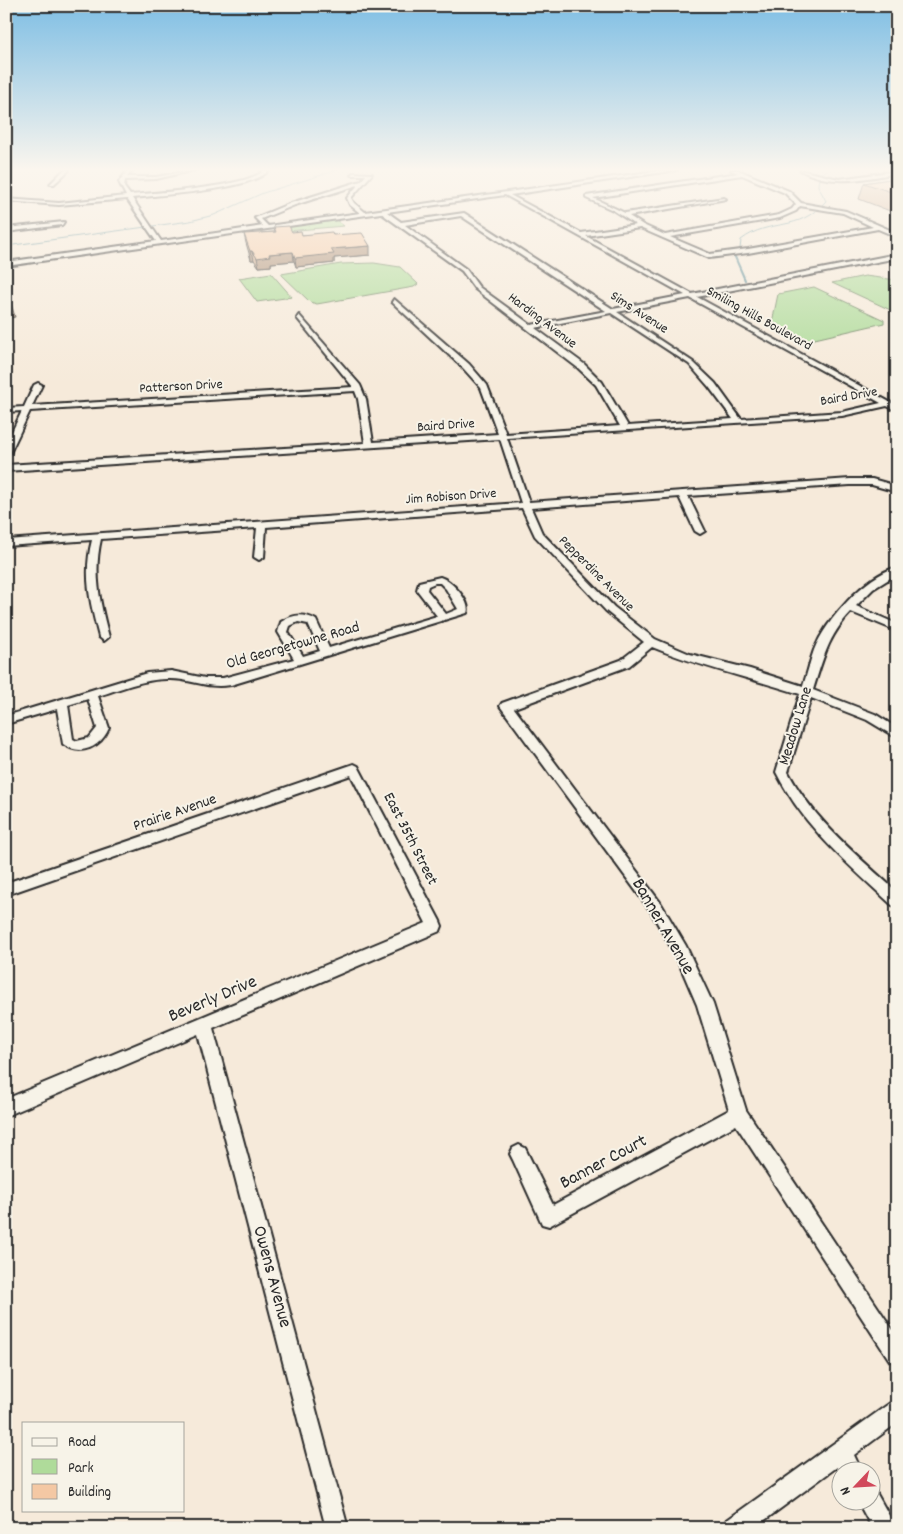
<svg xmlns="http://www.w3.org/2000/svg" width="903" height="1534" font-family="Dekko,sans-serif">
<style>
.green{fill:#afdb9a;stroke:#6d8362}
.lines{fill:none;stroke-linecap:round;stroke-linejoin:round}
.stream-far1{stroke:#5d8c96;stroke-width:1}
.stream{stroke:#5d8c96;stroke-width:2}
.minor-casing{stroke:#2b2b2b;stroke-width:4}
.minor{fill:#f7f3e8;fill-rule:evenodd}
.wall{fill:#d2ac8d;stroke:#2b2b2b}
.shaded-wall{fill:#ab8c73;stroke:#2b2b2b}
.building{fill:#f4c8a4;stroke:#2b2b2b}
.labels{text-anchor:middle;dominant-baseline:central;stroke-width:4;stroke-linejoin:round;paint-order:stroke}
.far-street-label{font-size:14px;fill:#2b2b2b;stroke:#f7f3e8}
.street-label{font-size:16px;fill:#2b2b2b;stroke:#f7f3e8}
.near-street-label{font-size:19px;fill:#2b2b2b;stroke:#f7f3e8}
</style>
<rect width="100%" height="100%" fill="#f6eada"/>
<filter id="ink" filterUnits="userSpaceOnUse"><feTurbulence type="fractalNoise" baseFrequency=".02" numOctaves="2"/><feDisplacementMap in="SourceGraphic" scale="10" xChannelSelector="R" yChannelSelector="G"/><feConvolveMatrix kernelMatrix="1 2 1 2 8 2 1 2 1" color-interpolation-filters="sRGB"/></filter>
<g filter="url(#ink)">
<g class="green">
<polygon points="336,220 344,226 287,231 287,227"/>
<polygon points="374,263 400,267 418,284 414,287 317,304 310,302 281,274 341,264"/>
<polygon points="271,273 292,297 257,302 239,278"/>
<polygon points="865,276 897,280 897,313 832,283"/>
<polygon points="814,287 884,320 884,323 806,341 772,323 778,294"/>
</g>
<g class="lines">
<g class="stream-far1">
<polyline points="6,246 190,221 214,215 263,193 338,170"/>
<path d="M735,258L733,253L740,249L741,240C771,217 797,234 826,201L818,186L819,175L827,170"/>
</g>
<polyline class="stream" points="735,257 745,280"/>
<defs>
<g id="minor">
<polygon points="64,170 69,170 54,184 50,184"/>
<path d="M128,170H133L127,177H156L195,170L156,179L125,180L124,187L130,195C154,193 251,187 264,170H269C254,190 159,195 132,198L161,241L263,226L255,218L291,203L361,181L366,175H351L353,173L372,174L351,198L354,203L365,212L663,170H677L510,195L581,233L636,225L613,210L586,198V196L738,173L731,170H738L789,191L801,203L846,211L897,233V237L878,229L748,253L709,258L640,228L586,236L692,294L897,254V258L697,297L897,406V411L887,406L842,416L507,438L529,502L850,479H872L897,486V492L872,485H850L688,496L705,531L700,534L695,531L679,497L531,508L542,533L614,607L655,639L690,654L750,669L803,686C807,674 810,661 814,650C826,620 865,576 897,567V574L873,589L856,606L897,624V631L851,612C828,636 823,659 813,690L875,714L897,728V738L867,720L811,698L788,772C814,821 857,855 897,892V907L892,905C847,863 804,828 776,772L800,694C751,678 700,667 652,647L629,666L514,708L660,902L686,946L713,1004L746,1110L897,1336V1364L890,1361L736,1125L549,1226L542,1224L513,1160L510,1154L513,1148L519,1145L525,1148L553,1205L729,1110L697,1005L676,956L650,910L500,706L502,703L621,660L644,642L606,611L535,536L522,508L266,527L264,557L259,560L254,557L257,528L101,539C93,574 100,603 109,637L104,641L99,637C90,603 83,574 92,540L6,546V540L521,503L500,439L6,471V465L365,443L358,399L355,391L30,411L10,453L6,455V444L22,411L6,412V408L24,407L34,385L38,383L42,385L32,406L353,387L297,318L299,315L360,385L366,399L373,442L498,434L481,388L463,368L392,302L394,299L469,364L487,385L506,434L620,426L596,385L578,368L475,289L462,271L381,213L6,266V262L156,241L127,199L59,205L6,201V199L59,203L126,196L119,182ZM742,175L785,193L796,204L792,209L779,215L665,235L643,225L629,216L726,199L724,198L625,213L593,198ZM358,185L347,198L350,205L360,213L268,226L261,219L295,205ZM505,195L685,295L613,309L464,213L401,222L387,212ZM800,206L843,213L873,227L748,249L710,254L670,237L780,218L796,211ZM461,216L606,311L531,325L479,287L466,269L405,225ZM690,298L881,403L842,412L741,419L715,383L693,362L617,312ZM611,313L689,364L709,387L733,419L628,426L602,382L584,364L535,328Z"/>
<path d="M800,170L839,179L897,171V173C863,179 832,187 800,170Z"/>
<polygon points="64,222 62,225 6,232 6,228"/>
<path d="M440,577C451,580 472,602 467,613L231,685C206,689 192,679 170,679C146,678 121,689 98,696L109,728C101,747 81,757 63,744L57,709L6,724V716L147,673L171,671L205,678H223L294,659L278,632L281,622C293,614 304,613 316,620L329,648L437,616L417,590L419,582ZM435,583H440L446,589L458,609L446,614L427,590L428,586ZM298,622L308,624L320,651L303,656L288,632L290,626ZM88,699L97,728L89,738L77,741L73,739L68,705Z"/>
<polygon points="354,764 358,766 440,921 442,926 440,931 213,1028 348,1528 326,1528 198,1034 6,1116 6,1099 426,923 351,775 6,895 6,883"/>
<polygon points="897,1400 897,1423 854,1455 862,1472 840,1472 840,1475 837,1467 754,1528 724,1528 727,1520 890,1403"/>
<polygon points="870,1491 877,1494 896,1528 872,1528 858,1502 870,1502"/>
</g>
</defs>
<use href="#minor" class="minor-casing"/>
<use href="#minor" class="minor"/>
</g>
<g class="wall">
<polygon points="897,178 897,209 890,211 859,199 864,183"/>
<polygon points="274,227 302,235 333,235 370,255 334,258 334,263 296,267 294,261 271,263 271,266 259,267 254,260 251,260 246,243 244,234 275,232"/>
</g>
<g class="shaded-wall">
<polygon points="896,194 897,209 890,211"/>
<polygon points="370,246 370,255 334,258 334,263 296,267 295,258 331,249"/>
<polygon points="250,251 252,251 254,260 251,260"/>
<polygon points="293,252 294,261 271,263 271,266 259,267 257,258 269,254"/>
<polygon points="7,294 12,307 15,317 6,319 6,305"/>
</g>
<g class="building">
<polygon points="897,178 897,194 864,183"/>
<polygon points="289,226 292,232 301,231 302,235 332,232 333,235 362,233 370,246 331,249 334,254 295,258 293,252 269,254 270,256 257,258 252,251 250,251 244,234 276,232 274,227"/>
<polygon points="6,294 7,294 10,304 6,305"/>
</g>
</g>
<linearGradient id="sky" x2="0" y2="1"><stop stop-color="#7ebee4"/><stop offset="0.44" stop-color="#fbf6ee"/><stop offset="1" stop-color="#fbf6ee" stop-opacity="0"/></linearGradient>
<rect width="903" height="385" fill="url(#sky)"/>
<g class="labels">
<g class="far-street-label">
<text transform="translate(639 313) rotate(33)">Sims Avenue</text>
<text transform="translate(759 319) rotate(29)">Smiling Hills Boulevard</text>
<text transform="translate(542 321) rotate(37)">Harding Avenue</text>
<text transform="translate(181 387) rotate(-3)">Patterson Drive</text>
<text transform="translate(849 397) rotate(-10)">Baird Drive</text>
<text transform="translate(446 426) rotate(-4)">Baird Drive</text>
<text transform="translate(451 497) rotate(-4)">Jim Robison Drive</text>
<text transform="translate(596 574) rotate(45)">Pepperdine Avenue</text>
</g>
<g class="street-label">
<text transform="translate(293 646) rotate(-16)">Old Georgetowne Road</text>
<text transform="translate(796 726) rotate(-73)">Meadow Lane</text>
<text transform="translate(175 813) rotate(-19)">Prairie Avenue</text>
<text transform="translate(410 839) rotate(63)">East 35th Street</text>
</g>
<g class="near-street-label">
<text transform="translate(662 927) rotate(60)">Banner Avenue</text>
<text transform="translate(213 1000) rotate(-23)">Beverly Drive</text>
<text transform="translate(604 1163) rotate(-28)">Banner Court</text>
<text transform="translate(271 1277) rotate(75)">Owens Avenue</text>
</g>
</g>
<rect width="903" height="1534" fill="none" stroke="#f7f3e8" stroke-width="25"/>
<rect x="12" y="12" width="878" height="1509" fill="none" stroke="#2b2b2b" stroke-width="2" filter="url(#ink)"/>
<rect x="22" y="1422" width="162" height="90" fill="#f7f3e8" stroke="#a5a39c"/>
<rect x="32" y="1438" width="25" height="8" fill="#f7f3e8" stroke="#a5a39c"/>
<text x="68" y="1446" font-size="15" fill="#2b2b2b">Road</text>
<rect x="32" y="1459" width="25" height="15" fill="#afdb9a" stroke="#a5a39c"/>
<text x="68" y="1472" font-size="15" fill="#2b2b2b">Park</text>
<rect x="32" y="1484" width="25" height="15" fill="#f4c8a4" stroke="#a5a39c"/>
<text x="68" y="1496" font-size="15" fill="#2b2b2b">Building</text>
<g transform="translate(856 1486) rotate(245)"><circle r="24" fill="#f7f3e8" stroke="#a5a39c"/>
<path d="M0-4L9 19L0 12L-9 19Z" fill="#d1495b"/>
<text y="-8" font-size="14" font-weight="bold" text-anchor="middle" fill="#2b2b2b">N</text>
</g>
</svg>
